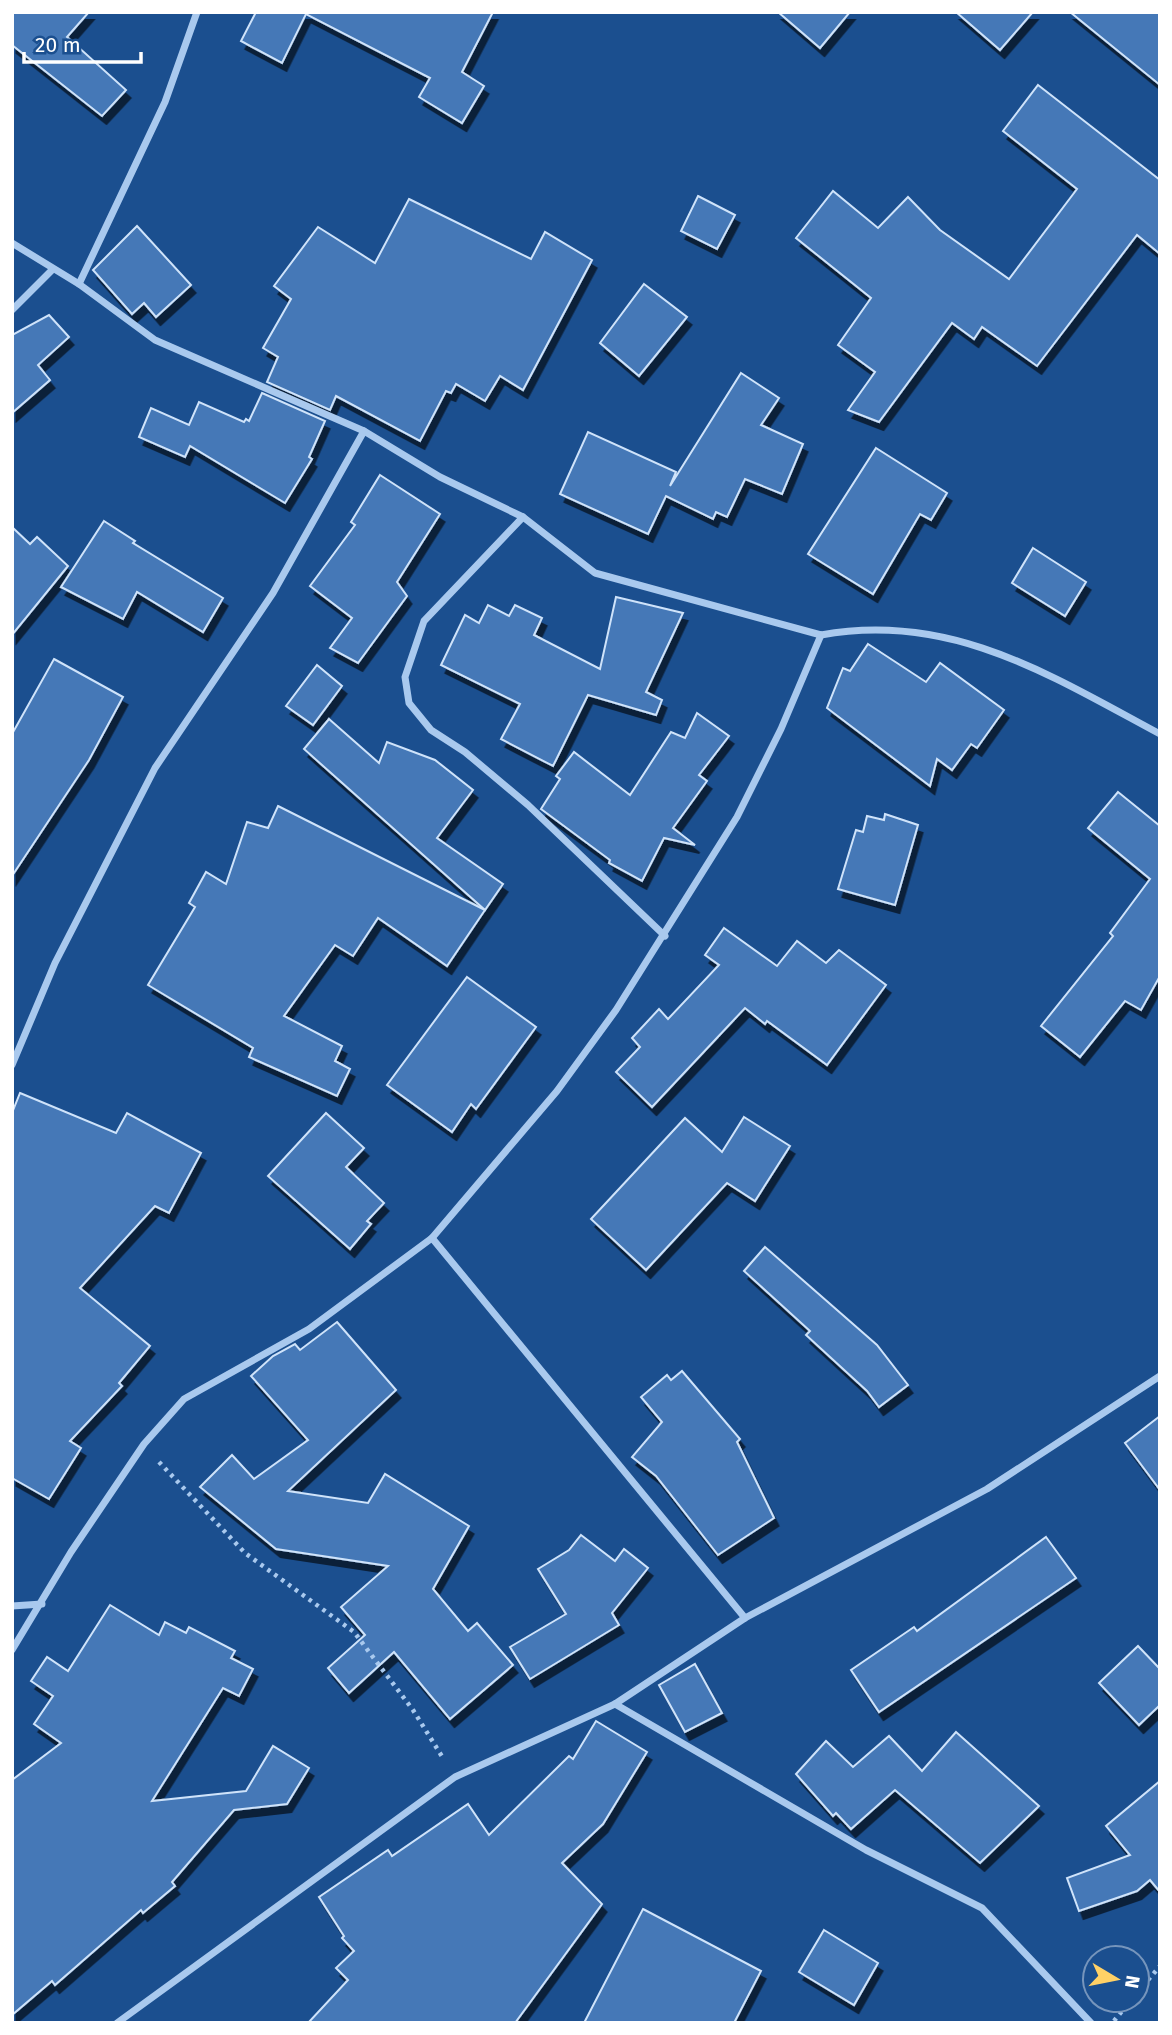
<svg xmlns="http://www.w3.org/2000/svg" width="1172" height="2035" font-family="'Fira Sans',sans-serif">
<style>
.building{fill:#4478b7;stroke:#cfe3fa;stroke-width:2;filter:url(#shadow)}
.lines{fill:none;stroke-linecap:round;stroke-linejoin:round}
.path{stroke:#a9c9ee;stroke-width:4.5;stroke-dasharray:3.5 5;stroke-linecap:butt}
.street{stroke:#a9c9ee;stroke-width:7}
</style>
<defs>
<filter id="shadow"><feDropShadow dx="4.5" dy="8" stdDeviation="0" flood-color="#0009"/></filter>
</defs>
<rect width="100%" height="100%" fill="#1b4f8f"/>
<g class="building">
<polygon points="12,12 89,12 67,37 126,90 102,116 12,45"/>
<polygon points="256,12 493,12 462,72 484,86 462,123 419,97 430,78 306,14 282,63 241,41"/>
<polygon points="778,12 850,12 820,48"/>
<polygon points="956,12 1033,12 1000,50"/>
<polygon points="1070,12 1160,12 1160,85"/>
<polygon points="1038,85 1160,180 1160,254 1137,235 1037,366 982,327 974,339 952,323 879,422 848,410 875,372 838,345 871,298 796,238 833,191 878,228 908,197 940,230 1009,279 1077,189 1003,131"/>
<polygon points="698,196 735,215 717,249 681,231"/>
<polygon points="409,199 531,259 545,232 592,260 523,390 500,376 485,401 456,384 451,393 446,391 420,441 336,396 330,410 267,382 278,357 263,348 291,299 274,286 318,227 375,263"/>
<polygon points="137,226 191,285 156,317 144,303 132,314 93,270"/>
<polygon points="644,284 687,317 639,376 600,343"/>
<polygon points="49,315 69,337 38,365 50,380 12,413 12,335"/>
<polygon points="741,373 779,398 761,425 803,444 782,494 745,479 727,517 716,512 713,519 666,496 648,534 560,494 588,432 676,472 670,486"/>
<polygon points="262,393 325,421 309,457 312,459 285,503 190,446 185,457 139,437 151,408 189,425 199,402 244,422 246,419 249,421"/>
<polygon points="876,448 947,493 931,520 920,514 873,594 808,554"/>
<polygon points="380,475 440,514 397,582 407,596 358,663 330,648 352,618 310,586 355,525 351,522"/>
<polygon points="104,521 135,541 133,543 223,598 203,632 137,592 123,619 61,587"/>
<polygon points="12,527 30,544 37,537 68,566 12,635"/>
<polygon points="1033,548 1086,582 1065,616 1012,583"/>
<polygon points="616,597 683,613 646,692 662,700 656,715 588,695 553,766 501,739 520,704 441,665 465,615 479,623 488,605 509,616 515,605 542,618 534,635 600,669"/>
<polygon points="868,644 926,682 940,663 1004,710 977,748 971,744 952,770 937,759 930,786 827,708 843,668 850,671"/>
<polygon points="54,659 123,697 89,760 12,876 12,734"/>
<polygon points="317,665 342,686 313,725 286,706"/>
<polygon points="697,713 729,736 699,775 707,781 673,828 695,845 664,838 642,881 609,863 610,860 541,809 560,779 556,776 574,752 630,795 671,732 685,738"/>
<polygon points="329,719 379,763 387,742 435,760 473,790 437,838 503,884 485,910 304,749"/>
<polygon points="1118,792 1160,826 1160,976 1141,1010 1125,1001 1080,1057 1041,1026 1113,936 1110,933 1150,879 1088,828"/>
<polygon points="278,806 485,910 447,966 378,918 353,956 335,945 284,1016 342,1046 335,1061 350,1069 337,1096 249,1057 253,1048 148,985 195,907 189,903 206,872 226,884 247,822 268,828"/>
<polygon points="885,814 918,825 895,905 838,889 856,830 863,832 867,816 884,820"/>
<polygon points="724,928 777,966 797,941 826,963 839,950 886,985 827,1065 767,1021 765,1024 745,1008 652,1107 616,1072 640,1047 632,1038 659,1009 668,1019 719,965 705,955"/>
<polygon points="467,977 536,1027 476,1109 471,1104 452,1132 387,1085"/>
<polygon points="20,1093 116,1133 127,1113 201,1153 169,1213 155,1206 80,1288 150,1346 119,1383 122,1386 70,1441 81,1448 49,1499 12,1478 12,1113"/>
<polygon points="326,1113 364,1148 346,1167 384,1203 367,1221 371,1224 350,1249 268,1176"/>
<polygon points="744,1117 790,1146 755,1201 727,1183 646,1270 591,1219 685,1118 722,1152"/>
<polygon points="765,1247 877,1345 908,1385 879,1407 867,1391 806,1335 810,1331 744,1271"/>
<polygon points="337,1322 396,1390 288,1491 368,1503 385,1474 469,1526 433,1589 468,1631 477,1623 513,1665 450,1719 394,1652 349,1693 328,1668 365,1635 341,1607 388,1566 276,1549 200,1487 232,1455 254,1479 308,1440 251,1376 273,1356 295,1344 300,1350"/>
<polygon points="682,1371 740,1439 737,1442 774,1518 718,1555 656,1476 632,1457 662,1422 641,1397 667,1375 671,1380"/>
<polygon points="1160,1416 1160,1490 1125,1443"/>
<polygon points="581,1535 615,1561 624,1549 648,1568 612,1613 619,1625 530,1679 510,1647 566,1614 538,1569 569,1550"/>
<polygon points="1046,1537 1076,1578 879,1712 851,1670 914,1627 917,1631"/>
<polygon points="110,1605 159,1635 165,1622 186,1633 189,1627 235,1651 231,1658 253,1669 239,1696 223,1688 152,1801 246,1791 273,1746 309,1768 287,1804 234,1810 172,1882 175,1886 143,1913 141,1910 55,1985 52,1981 12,2015 12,1780 61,1743 34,1724 53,1696 31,1681 47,1657 68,1671"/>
<polygon points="1138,1646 1160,1669 1160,1705 1139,1725 1099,1683"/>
<polygon points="695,1664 722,1713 685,1732 659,1685"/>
<polygon points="596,1721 647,1752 603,1824 562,1863 602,1904 515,2023 308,2023 348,1980 336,1968 354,1951 342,1938 344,1936 319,1897 388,1850 392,1856 468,1804 489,1835 569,1756 573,1759"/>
<polygon points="956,1732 1039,1806 980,1863 895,1790 851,1829 836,1813 833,1816 796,1774 826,1741 853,1767 889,1736 922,1771"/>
<polygon points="1160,1781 1160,1892 1150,1880 1137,1891 1079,1911 1067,1878 1130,1855 1106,1826"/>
<polygon points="643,1909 761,1971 734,2023 584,2023"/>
<polygon points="824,1930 878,1963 854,2005 799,1972"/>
</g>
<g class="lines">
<g class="path">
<polyline points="159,1462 245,1553 354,1632 413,1710 443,1758"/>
<polyline points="1137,1993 1160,1966"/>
<polyline points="1114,2021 1131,2000"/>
</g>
<g class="street">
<path d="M12,243L79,284L155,340L364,431L440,477L523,517L595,573L821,635C950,611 1050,675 1160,734"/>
<polyline points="79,284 165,102 197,12"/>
<polyline points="12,310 53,269"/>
<polyline points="523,517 424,621 405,677 409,703 431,730 465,752 528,805 665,936"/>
<polyline points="12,1065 55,963 155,768 273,593 364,431"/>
<polyline points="432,1238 745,1618"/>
<polyline points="12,1606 42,1604"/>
<polyline points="12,1650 71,1552 144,1444 184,1399 309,1329 432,1238 557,1091 616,1010 737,817 781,729 821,635"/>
<polyline points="615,1704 866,1850 982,1908 1091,2023"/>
<polyline points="117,2023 455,1777 615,1704 745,1618 987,1489 1160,1376"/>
</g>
</g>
<rect width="1172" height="2035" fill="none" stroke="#ffffff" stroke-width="28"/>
<g transform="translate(1116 1979) rotate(100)"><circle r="33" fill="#1b4f8f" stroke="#7695bc" stroke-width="2"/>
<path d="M0-5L12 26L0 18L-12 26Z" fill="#ffd166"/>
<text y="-10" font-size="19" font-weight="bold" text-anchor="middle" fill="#ffffff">N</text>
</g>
<path d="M24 52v10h117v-10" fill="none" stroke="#ffffff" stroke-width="3.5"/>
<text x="35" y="52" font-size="21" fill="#ffffff" stroke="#1b4f8f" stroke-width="5" paint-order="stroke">20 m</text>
</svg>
